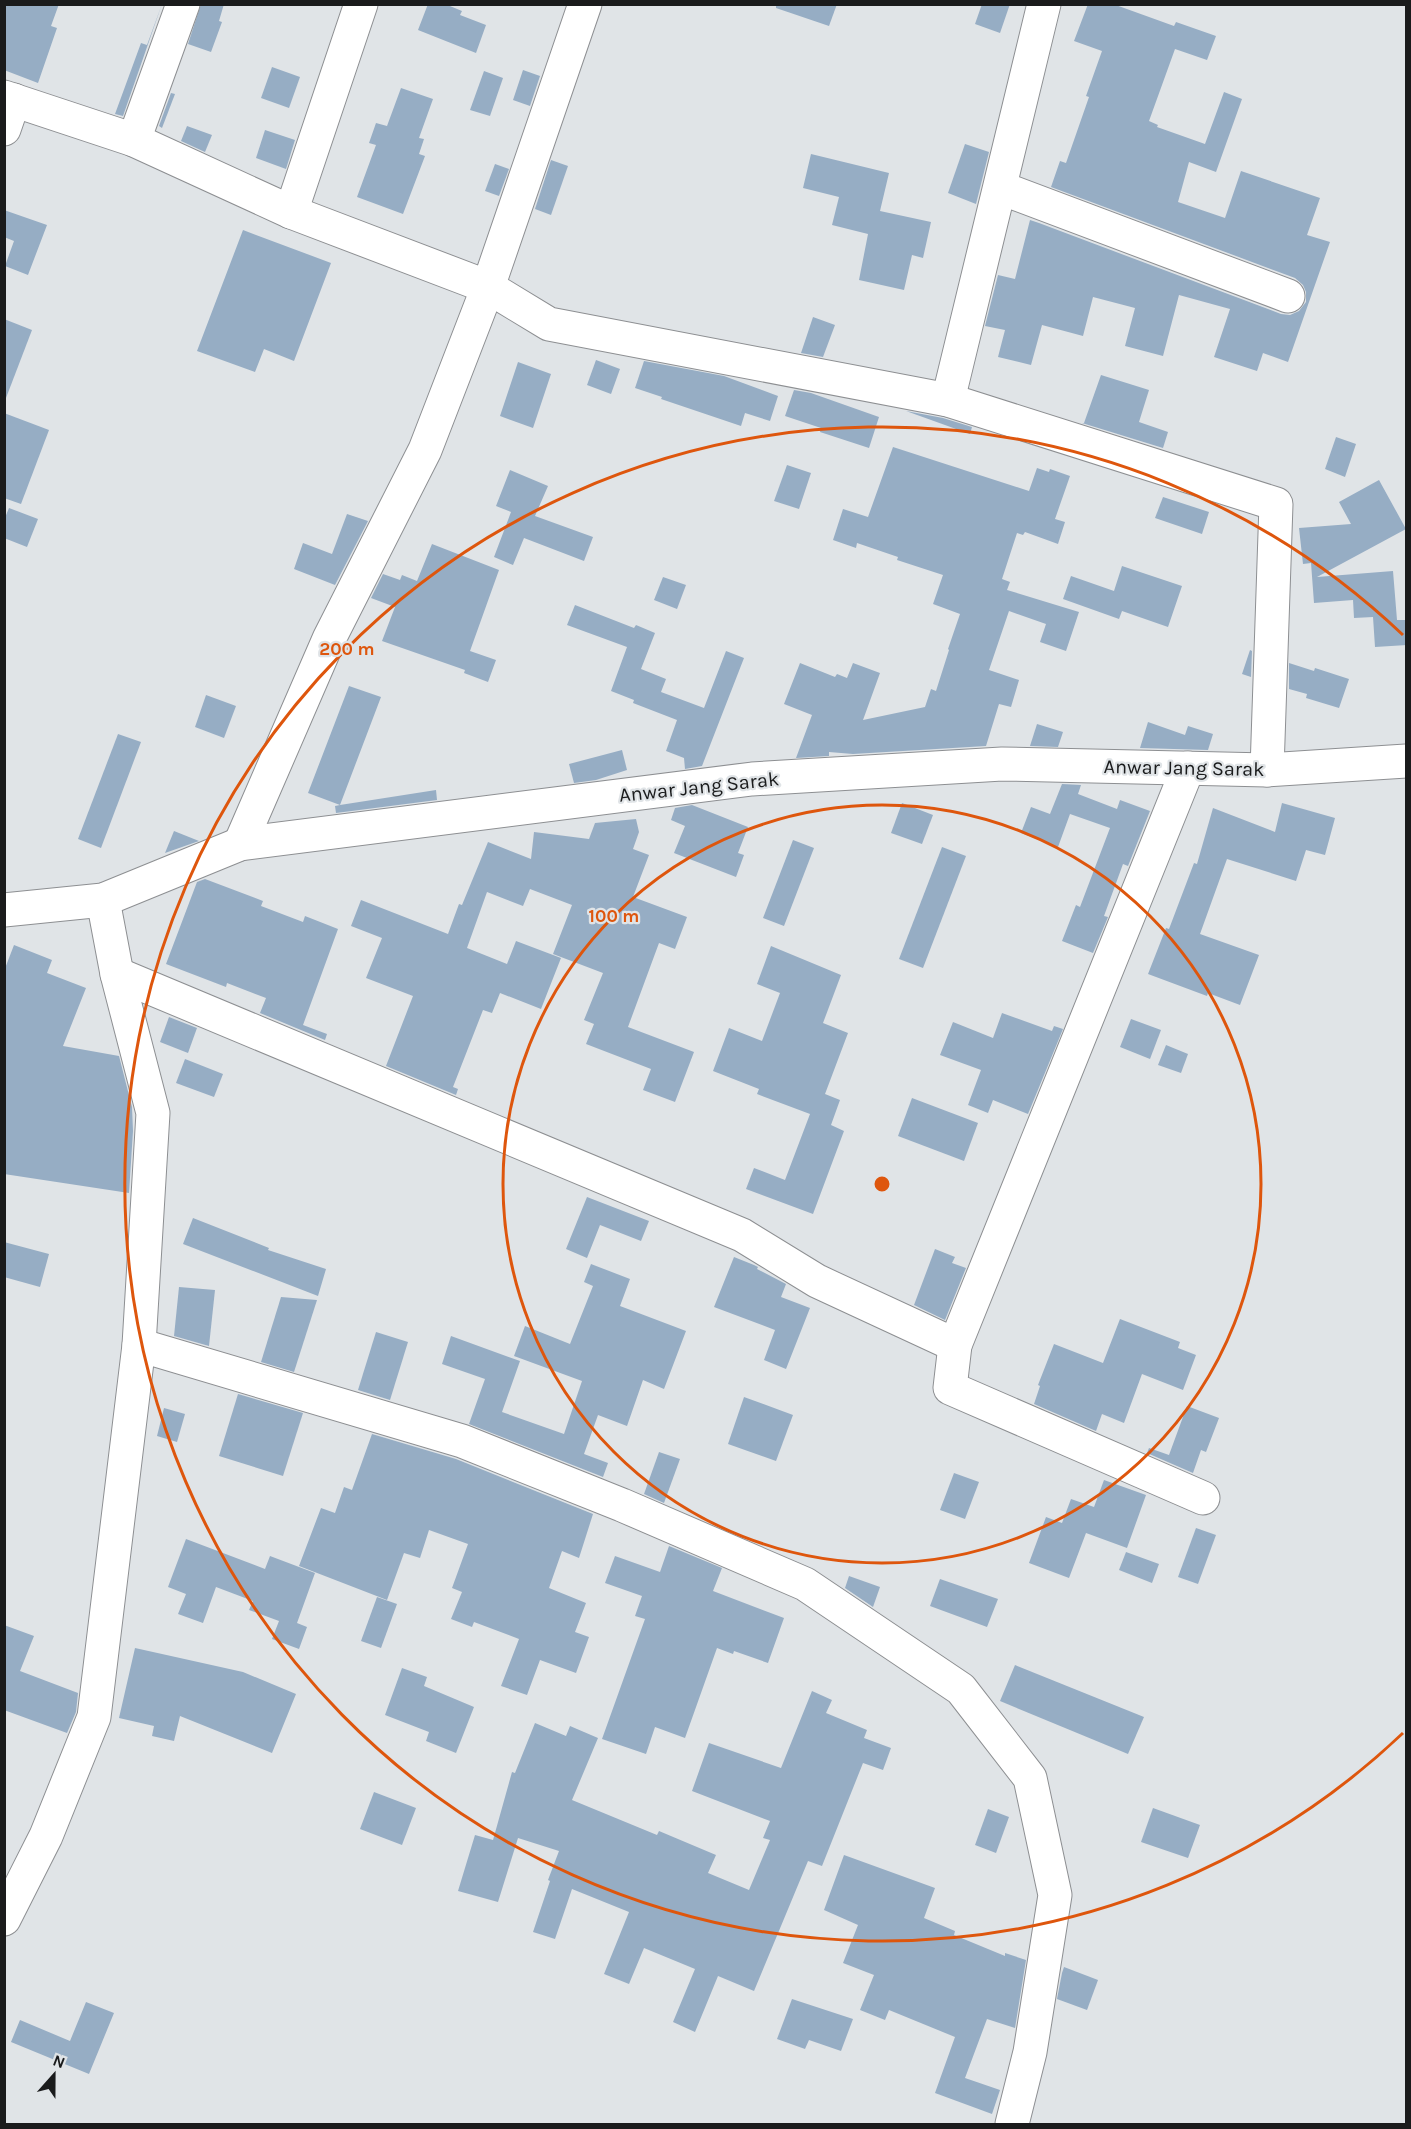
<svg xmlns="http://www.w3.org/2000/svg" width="1411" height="2129" font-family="Karla,sans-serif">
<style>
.building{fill:#96adc4}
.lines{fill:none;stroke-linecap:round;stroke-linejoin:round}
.minor-casing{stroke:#8d8f92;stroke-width:35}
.major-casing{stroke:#8d8f92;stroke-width:35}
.minor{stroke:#fff;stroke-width:33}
.major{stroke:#fff;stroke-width:33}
.ring{fill:none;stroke:#de560d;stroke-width:3}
.labels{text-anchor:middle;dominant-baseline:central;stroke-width:4.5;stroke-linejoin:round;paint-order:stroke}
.street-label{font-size:20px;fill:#1a1b1c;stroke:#e0e4e7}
.centre{fill:#de560d;stroke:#e0e4e7;stroke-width:3}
.ring-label{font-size:18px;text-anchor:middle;font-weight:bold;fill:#de560d;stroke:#e0e4e7;stroke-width:4.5;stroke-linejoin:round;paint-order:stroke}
</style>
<rect width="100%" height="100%" fill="#e0e4e7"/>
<g class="building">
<polygon points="4,4 59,4 51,26 57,28 38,83 4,70"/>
<polygon points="162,4 123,116 115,114 141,43 147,45"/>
<polygon points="201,4 224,4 219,21 222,22 211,52 188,44"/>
<polygon points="428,4 445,4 462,11 460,15 486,25 476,53 418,30"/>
<polygon points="776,4 837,4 829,26 776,8"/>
<polygon points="982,4 1010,4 1000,33 975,24"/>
<polygon points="1088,4 1113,4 1174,26 1176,22 1216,36 1207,60 1175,49 1149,121 1158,125 1157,127 1205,144 1224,92 1242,99 1216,172 1189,162 1178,202 1225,218 1241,171 1320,198 1307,235 1330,242 1288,362 1263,353 1257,371 1214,357 1230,309 1179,295 1163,356 1125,346 1135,308 1093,297 1083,336 1042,325 1031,365 998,357 1005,330 985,326 998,275 1015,279 1030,220 1039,223 1281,314 1290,315 1299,311 1306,302 1306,292 1303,285 1295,278 1051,187 1060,161 1066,163 1089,97 1086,96 1102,51 1074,41"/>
<polygon points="272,67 300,77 289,108 261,98"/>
<polygon points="523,70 540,76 530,106 513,100"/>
<polygon points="484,71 503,78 490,116 470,110"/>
<polygon points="401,88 433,99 419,138 424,139 419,154 425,156 403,214 357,197 376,145 369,143 376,123 387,126"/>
<polygon points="171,93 175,94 162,128 159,126"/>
<polygon points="187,126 212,135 205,152 181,141"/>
<polygon points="265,130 295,140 286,169 256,158"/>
<polygon points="965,144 989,152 976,204 948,193"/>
<polygon points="811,154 889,173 880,211 931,222 923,258 912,255 904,290 859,280 868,234 832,225 839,197 803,188"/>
<polygon points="551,160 568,166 551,215 535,209"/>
<polygon points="495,164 509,169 499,196 485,191"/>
<polygon points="4,210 47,225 28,275 5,266 14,241 4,237"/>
<polygon points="243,230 331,263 294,361 264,349 255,372 197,351"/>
<polygon points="813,317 835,325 823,357 801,353"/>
<polygon points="4,319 32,330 6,398 4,397"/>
<polygon points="596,360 620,369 611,394 587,385"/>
<polygon points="644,361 724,376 778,396 770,421 745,413 741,426 661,399 662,397 635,388"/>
<polygon points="518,362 551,374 533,428 500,416"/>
<polygon points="1101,375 1149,390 1139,422 1168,432 1163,448 1082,423 1084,423"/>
<polygon points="794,390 811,393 879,417 869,448 820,432 821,428 785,416"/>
<polygon points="906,411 943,418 972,427 970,434"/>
<polygon points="4,413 49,430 21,504 4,498"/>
<polygon points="1336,437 1356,444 1345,477 1325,469"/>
<polygon points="893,447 1029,491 1037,468 1049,472 1050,469 1070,476 1055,519 1065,522 1058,544 1025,532 1023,535 1017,533 1002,579 1010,582 1007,590 1079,612 1066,651 1040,642 1046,624 1009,611 989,670 1019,680 1011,707 999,704 986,746 853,754 829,752 829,756 796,758 812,715 784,704 800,663 835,677 837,674 847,678 853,663 880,673 863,720 925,707 931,689 936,691 949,650 948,649 960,614 933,604 943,575 897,560 898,557 857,543 856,548 833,540 843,509 868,517"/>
<polygon points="787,465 811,473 799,509 774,501"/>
<polygon points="510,470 548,486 535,516 593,537 584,561 524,538 513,565 494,557 511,512 496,506"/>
<polygon points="1379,480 1406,529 1317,577 1393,571 1397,620 1407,620 1407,645 1375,647 1373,617 1354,618 1353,600 1314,603 1311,563 1303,564 1299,528 1351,524 1339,502"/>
<polygon points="1163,497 1209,512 1202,534 1155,518"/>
<polygon points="9,508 38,519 27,547 4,538 4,520"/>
<polygon points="347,514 368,521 335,585 294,569 303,543 332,554"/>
<polygon points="432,544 499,570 470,651 496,660 488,682 464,673 465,670 382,641 395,607 371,598 383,574 400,580 402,575 417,581"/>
<polygon points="1122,566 1182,586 1168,627 1122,611 1119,619 1063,599 1071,576 1114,591"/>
<polygon points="663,577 686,585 677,609 654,600"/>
<polygon points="575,605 634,628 636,625 655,633 641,669 666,679 661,692 704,708 726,651 744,658 702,766 685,769 684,758 666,751 677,720 633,703 634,700 611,691 627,647 567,625"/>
<polygon points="1250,650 1252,651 1251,677 1242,674"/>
<polygon points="1289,663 1314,671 1315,668 1349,679 1339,708 1306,698 1307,694 1289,689"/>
<polygon points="349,686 381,697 340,805 436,790 437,800 336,813 335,806 340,805 308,793"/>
<polygon points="206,695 236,706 224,738 195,727"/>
<polygon points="1148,722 1185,735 1188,726 1213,734 1208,750 1140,748"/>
<polygon points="1037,724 1063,732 1058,747 1030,746"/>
<polygon points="118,734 141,742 101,848 78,839"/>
<polygon points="622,750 627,770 596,780 574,783 569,764"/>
<polygon points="1062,784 1081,785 1078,794 1117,809 1120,800 1150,811 1128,866 1123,864 1104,916 1108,917 1093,953 1062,941 1076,905 1080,907 1110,828 1070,814 1058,847 1021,833 1031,807 1050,814"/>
<polygon points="902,803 933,815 922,844 891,833"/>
<polygon points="1282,803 1335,818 1325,855 1306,850 1296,881 1227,859 1200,934 1259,955 1240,1005 1208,993 1207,996 1148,974 1166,928 1169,929 1194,863 1197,864 1213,808 1275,832"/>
<polygon points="692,805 748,827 738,853 744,855 736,877 674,853 685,826 671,820 675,808"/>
<polygon points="636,819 639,832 633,849 649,855 633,897 687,917 675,949 659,943 628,1027 694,1052 675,1102 643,1090 651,1069 586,1044 594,1024 584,1020 603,973 553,954 572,905 530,889 523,906 487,892 467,948 507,964 516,941 561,958 541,1009 500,993 492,1013 483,1010 453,1087 458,1089 456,1095 386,1066 413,996 366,978 382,938 351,926 361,900 448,934 459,904 462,905 488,842 531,859 534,832 589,839 595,823"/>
<polygon points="174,831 199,841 165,853"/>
<polygon points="793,840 814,848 784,926 763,918"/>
<polygon points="942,847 966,856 923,968 899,959"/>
<polygon points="205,879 263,901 261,906 303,922 305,916 338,929 303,1025 327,1034 325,1040 260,1013 266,998 227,983 226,987 166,964 197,882"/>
<polygon points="14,945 52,960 47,973 86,988 63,1046 119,1056 132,1107 133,1131 129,1193 4,1174 4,971"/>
<polygon points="771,946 841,975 823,1023 848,1033 825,1094 840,1100 831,1125 844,1131 813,1214 746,1189 754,1168 785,1180 810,1114 757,1094 759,1089 713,1071 729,1028 762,1041 780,993 757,984"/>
<polygon points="1002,1013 1052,1031 1054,1026 1063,1029 1028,1114 993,1100 988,1113 968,1105 981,1070 940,1055 953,1022 993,1038"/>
<polygon points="169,1017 197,1028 188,1053 160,1042"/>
<polygon points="1131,1019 1161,1030 1150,1059 1120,1047"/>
<polygon points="1166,1045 1188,1054 1181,1073 1158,1065"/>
<polygon points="185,1059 223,1074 214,1097 176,1083"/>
<polygon points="912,1098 978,1123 964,1161 898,1136"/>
<polygon points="587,1197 649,1221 641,1241 600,1225 587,1258 566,1249"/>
<polygon points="193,1218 269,1248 268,1250 326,1269 318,1296 183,1244"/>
<polygon points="4,1242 49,1254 40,1287 4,1277"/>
<polygon points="935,1249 955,1257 952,1263 966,1268 945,1320 914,1305"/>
<polygon points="734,1257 754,1265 758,1267 757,1269 786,1284 781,1297 810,1308 786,1369 764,1360 775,1330 714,1307"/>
<polygon points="591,1264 630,1279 620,1306 686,1331 664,1389 643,1380 627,1426 598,1415 584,1454 608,1463 603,1477 469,1424 485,1379 442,1364 451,1336 520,1361 502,1412 564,1434 582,1381 514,1356 525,1326 570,1344 593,1286 584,1282"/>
<polygon points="179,1287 215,1290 209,1346 174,1336"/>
<polygon points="281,1297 317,1300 294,1372 261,1362"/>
<polygon points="1120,1319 1180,1342 1178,1348 1196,1355 1183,1390 1142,1374 1124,1423 1102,1414 1096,1431 1034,1404 1040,1386 1038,1385 1054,1344 1103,1363"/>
<polygon points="376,1332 408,1342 390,1400 358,1390"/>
<polygon points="238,1394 303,1413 283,1476 219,1456"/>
<polygon points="744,1397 793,1415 776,1461 728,1444"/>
<polygon points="1187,1406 1219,1418 1206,1452 1201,1450 1193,1473 1147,1453 1149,1448 1169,1455"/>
<polygon points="164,1408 185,1414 177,1442 157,1436"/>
<polygon points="372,1434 456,1459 593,1514 579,1558 562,1551 549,1588 586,1603 575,1632 589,1637 576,1673 540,1660 527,1695 501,1686 519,1639 474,1622 472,1627 451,1619 462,1592 452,1588 468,1544 429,1530 420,1558 404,1553 387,1600 299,1566 321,1508 335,1513 344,1487 352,1490"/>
<polygon points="659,1452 680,1459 664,1503 644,1494"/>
<polygon points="954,1473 979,1482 965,1519 940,1510"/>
<polygon points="1104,1480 1146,1495 1127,1548 1086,1533 1069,1578 1029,1563 1046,1517 1062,1523 1071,1499 1094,1507"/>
<polygon points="1196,1528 1216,1535 1198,1584 1178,1577"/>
<polygon points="186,1539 265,1569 270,1556 315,1573 297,1623 307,1627 299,1649 272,1639 279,1621 249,1610 253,1601 216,1587 203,1623 178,1614 186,1594 168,1587"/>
<polygon points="669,1546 722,1568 713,1591 784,1618 768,1663 734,1651 733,1654 717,1648 685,1738 655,1727 646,1754 602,1739 645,1619 635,1616 642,1596 605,1583 615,1556 660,1572"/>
<polygon points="1126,1552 1159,1564 1152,1583 1119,1570"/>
<polygon points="849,1576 880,1587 873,1607 845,1588"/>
<polygon points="940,1579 998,1599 987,1627 930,1606"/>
<polygon points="377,1597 397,1604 381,1648 361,1641"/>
<polygon points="4,1625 34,1636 20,1671 78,1693 76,1712 67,1733 4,1710"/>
<polygon points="135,1648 243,1672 296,1694 272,1753 180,1716 174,1741 152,1736 154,1726 119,1718"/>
<polygon points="1015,1665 1144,1717 1128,1754 1000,1701"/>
<polygon points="402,1668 427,1677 424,1686 474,1707 456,1753 426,1741 429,1732 385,1715"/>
<polygon points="812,1691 832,1700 826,1713 867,1730 864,1738 891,1748 883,1770 863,1763 822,1866 808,1861 754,1991 718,1976 695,2032 673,2022 695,1969 644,1948 629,1984 604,1974 629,1912 572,1889 555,1939 533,1932 550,1881 548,1880 559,1851 518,1838 498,1902 458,1891 475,1835 493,1840 512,1772 515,1773 535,1723 566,1736 570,1726 598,1738 572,1800 657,1835 659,1831 716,1855 708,1873 749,1890 770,1840 763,1838 770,1821 692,1791 709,1743 781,1768"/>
<polygon points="374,1792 416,1808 402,1845 360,1829"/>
<polygon points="1153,1808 1200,1825 1188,1858 1141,1842"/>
<polygon points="988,1809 1009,1817 996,1853 975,1845"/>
<polygon points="844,1855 935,1888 924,1918 955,1931 954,1935 1005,1956 1005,1953 1026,1960 1015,2028 987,2019 965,2078 1000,2090 992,2114 935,2093 955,2037 889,2010 885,2020 860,2010 874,1975 843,1963 858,1925 824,1910"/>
<polygon points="1064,1967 1098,1980 1087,2010 1057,1999 1062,1973"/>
<polygon points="792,1999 853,2019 841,2051 809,2040 805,2049 777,2039"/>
<polygon points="86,2002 114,2013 89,2074 11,2042 20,2020 70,2041"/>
</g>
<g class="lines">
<defs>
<g id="minor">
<polyline points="4,97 134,140 291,212 488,287 549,324 948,400 1276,504 1267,770"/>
<polyline points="4,129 14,100"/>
<polyline points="134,140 183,4"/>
<polyline points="1001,188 1288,296"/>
<polyline points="291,212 361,4"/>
<polyline points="948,400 1044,4"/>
<polyline points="240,844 329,639 425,450 488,287 585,4"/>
<polyline points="117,974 742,1235 817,1281 955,1345 950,1388 1203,1498"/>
<polyline points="139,1345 462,1441 622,1505 805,1584 961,1689 1030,1778 1055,1895 1030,2052 1012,2124"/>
<polyline points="955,1345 1188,768"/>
<polyline points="4,1919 46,1836 94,1717 139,1345 153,1113 117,974 103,900"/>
</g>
<polyline id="major" points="4,910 103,900 240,844 752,779 1002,764 1267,770 1406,761"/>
</defs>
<use href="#minor" class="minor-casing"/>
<use href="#major" class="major-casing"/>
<use href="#minor" class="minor"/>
<use href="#major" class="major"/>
</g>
<g class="ring">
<circle cx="882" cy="1184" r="379"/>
<path d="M1403 1733A757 757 0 1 1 1403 635"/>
</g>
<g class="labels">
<g class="street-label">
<text transform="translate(1184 768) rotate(1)">Anwar Jang Sarak</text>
<text transform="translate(699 787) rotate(-6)">Anwar Jang Sarak</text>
</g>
</g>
<circle cx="882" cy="1184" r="9" class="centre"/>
<g class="ring-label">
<text x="347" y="655">200 m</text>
<text x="614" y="922">100 m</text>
</g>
<rect width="1411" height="2129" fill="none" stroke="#1a1b1c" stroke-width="12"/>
<g transform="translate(54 2075) rotate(21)" stroke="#e0e4e7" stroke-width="4.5" paint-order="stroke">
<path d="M0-4.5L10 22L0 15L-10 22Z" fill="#1a1b1c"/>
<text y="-9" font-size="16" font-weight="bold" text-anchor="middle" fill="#1a1b1c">N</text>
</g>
</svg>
